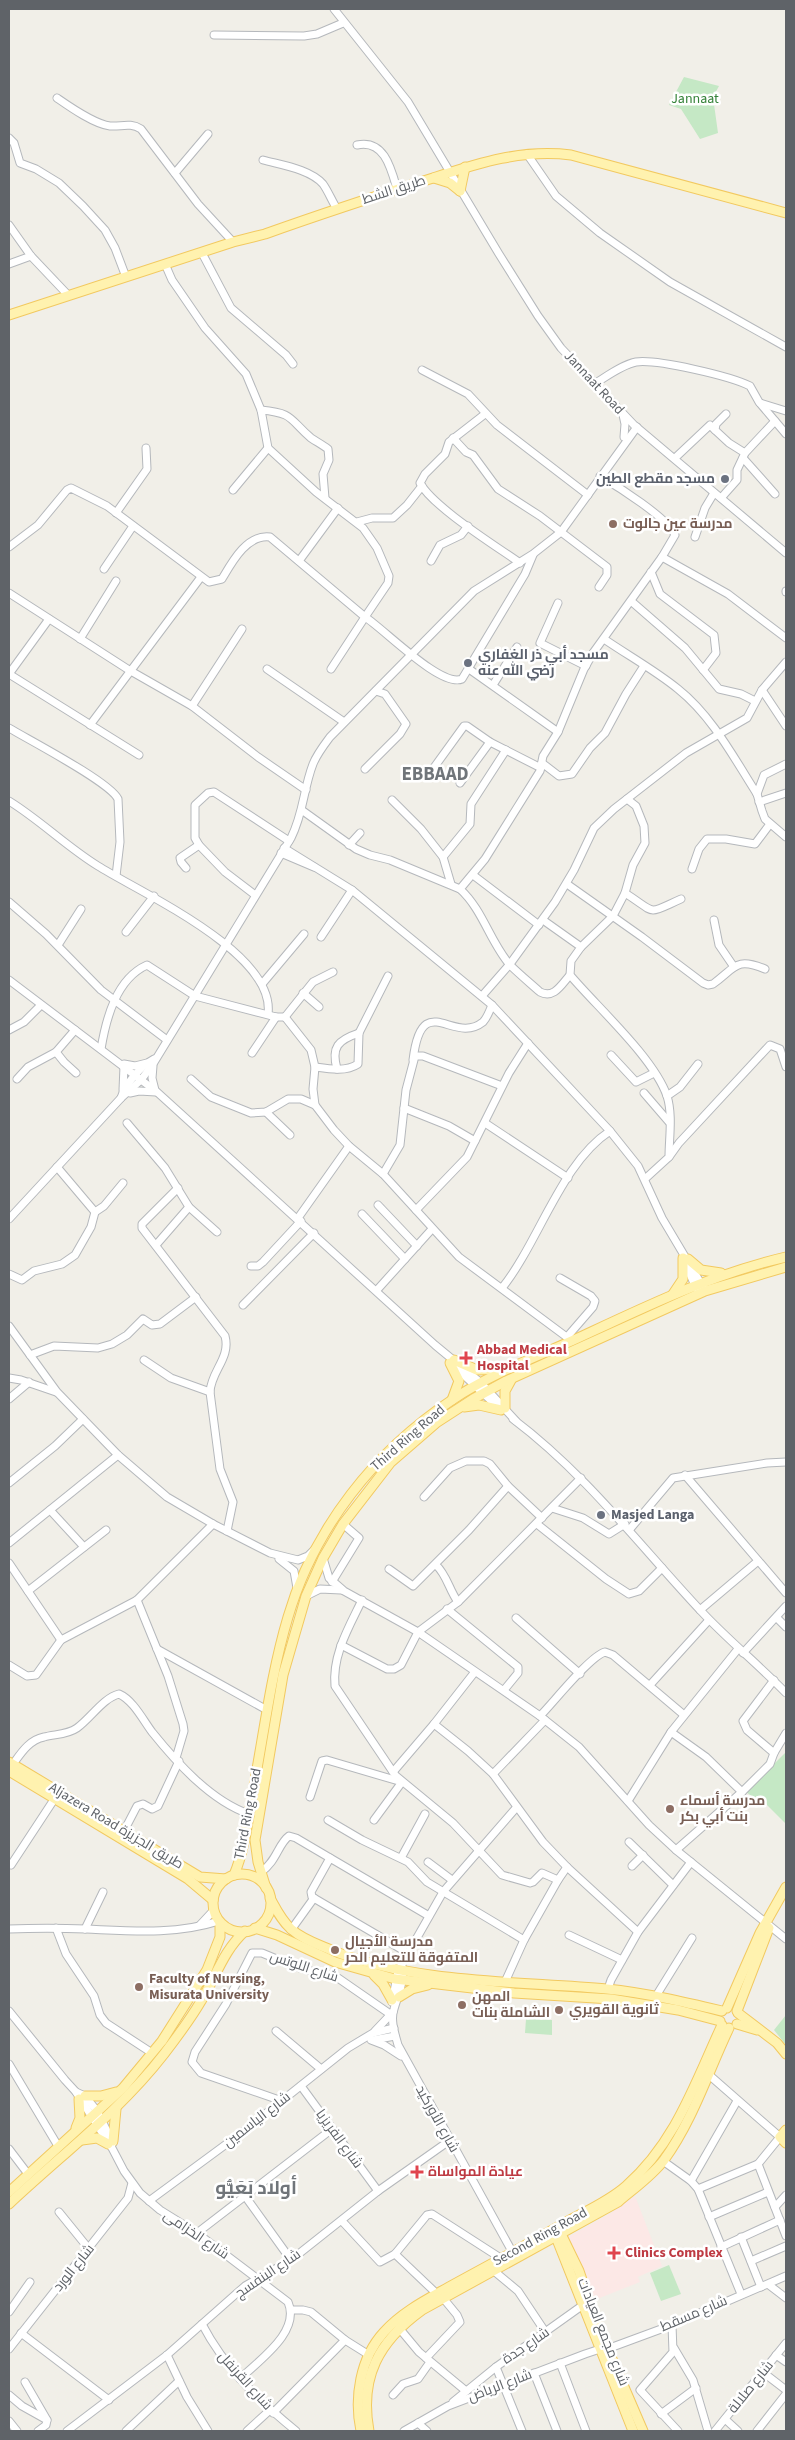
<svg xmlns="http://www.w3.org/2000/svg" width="795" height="2440" font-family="'Source Sans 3',Cairo,sans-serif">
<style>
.medical{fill:#fce8e6}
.green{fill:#c5e8c5}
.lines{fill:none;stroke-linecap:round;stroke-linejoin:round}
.minor-casing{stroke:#b5b8bc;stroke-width:9}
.major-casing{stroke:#f2c960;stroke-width:11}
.minor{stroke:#fff;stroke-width:7}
.major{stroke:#fff2af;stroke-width:9}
.worship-dot{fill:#6b7280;stroke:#fff;stroke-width:2}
.education-dot{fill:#8d6e63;stroke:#fff;stroke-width:2}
.health-dot{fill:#e0444e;stroke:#fff;stroke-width:2}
.labels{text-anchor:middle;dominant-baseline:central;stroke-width:5;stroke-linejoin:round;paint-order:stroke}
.park-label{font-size:14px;fill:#348238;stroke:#fff}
.street-label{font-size:14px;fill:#5f6368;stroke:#fff}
.worship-label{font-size:14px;font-weight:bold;fill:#5b616d;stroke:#fff;text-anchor:start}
.education-label{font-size:14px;font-weight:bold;fill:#785e54;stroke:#fff;text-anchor:start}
.health-label{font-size:14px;font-weight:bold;fill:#be3a42;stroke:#fff;text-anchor:start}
.district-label{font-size:19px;font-weight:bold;fill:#70757a;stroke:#fff}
</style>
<rect width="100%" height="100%" fill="#f1efe8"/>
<polygon class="medical" points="635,2196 662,2266 638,2277 640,2282 592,2301 565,2239 611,2213"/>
<g class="green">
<polygon points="684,77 719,86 713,97 718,133 700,139 681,109 669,105"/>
<polygon points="786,1752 786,1824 762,1800 757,1800 746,1792"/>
<polygon points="786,2015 786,2045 774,2030"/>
<polygon points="526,2019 552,2020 552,2035 525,2033"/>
<polygon points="669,2265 681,2294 661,2301 650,2273"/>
</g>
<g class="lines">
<defs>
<g id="minor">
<polyline points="334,9 408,102 499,254 538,316 561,348 634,425 786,553"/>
<polyline points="214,35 304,36 317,34 343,23"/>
<path d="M57,98C70,107 94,124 110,126C121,127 130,122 141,129L198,204L233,242"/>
<polyline points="9,138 14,143 20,163 36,169 59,183 83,206 105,230 115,248 126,277"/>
<path d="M357,145C384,139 391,168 397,189"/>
<polyline points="527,154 556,196 600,233 670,282 786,347"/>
<path d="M263,160C281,165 310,169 323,184C328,191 332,201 337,209"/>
<polyline points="175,173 208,134"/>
<polyline points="9,225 31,256 68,295"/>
<polyline points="202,253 231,308 286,355 293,364"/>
<polyline points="9,264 31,256"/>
<path d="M165,264L172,280L205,328L246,374L261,410L268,448L316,492L363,528L377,548L389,576L388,583L365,617C384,629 441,688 462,679L525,574L533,555"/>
<polyline points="422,370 468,394 497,425 588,495"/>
<path d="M594,384C606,377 621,365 636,362C657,359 730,376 750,386L759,402L786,434"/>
<polyline points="760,403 786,411"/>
<path d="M261,410C294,413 289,419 311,438C317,442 323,445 328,449L329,460L323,474L325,498"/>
<path d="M485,414L449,442L445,454L425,474L420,483C433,507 496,546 520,563"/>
<polyline points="726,414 716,424 715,430 729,443 745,453"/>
<polyline points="623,415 625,424 624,437"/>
<polyline points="453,438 466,452 473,455 498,489 540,516 607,567 607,575 599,587"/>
<polyline points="675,458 710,425 715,430"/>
<polyline points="743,458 775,494"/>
<polyline points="233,490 268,448"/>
<polyline points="721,498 737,480 737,470 745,453 775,421"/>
<polyline points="116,513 147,469 146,448"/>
<polyline points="357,522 372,518 393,518 407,505 422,486"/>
<polyline points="695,537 705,508 714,493"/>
<path d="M9,547L38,525L67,490L71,488L107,506L209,582L222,579C232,562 247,534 270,537L365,617L331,669"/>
<polyline points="662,557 728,594 786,638"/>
<polyline points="299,561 338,508"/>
<polyline points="431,561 440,545 461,535 468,526"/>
<polyline points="104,569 133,526"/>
<polyline points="651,572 660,594 714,635 716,653 703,670"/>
<polyline points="786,592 786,591"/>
<polyline points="9,593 129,670 192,706 258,757 306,790"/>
<polyline points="631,601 685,648 719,689 741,694 755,701"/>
<polyline points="558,603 540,643 586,666"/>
<polyline points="80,639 116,581"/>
<path d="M604,639C629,656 656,671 678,689C712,716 734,758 757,794"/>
<polyline points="267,669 344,722"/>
<polyline points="469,669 558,732"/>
<polyline points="9,674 139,755"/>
<polyline points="9,674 49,619"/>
<polyline points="493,685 517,647"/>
<polyline points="762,690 786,726"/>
<polyline points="192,706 242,629"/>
<polyline points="90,725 201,577"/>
<path d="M9,728C29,740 110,782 118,799L120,842L116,876"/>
<polyline points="542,763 559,776 572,774 590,748 605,733 626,694 644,666"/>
<polyline points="786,764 764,775 757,794 762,811 765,819 786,837"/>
<polyline points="365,769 400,734 406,724 385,694 376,691"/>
<polyline points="430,773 464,726 467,726 490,742"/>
<polyline points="460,783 490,742 541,768"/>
<polyline points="392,800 421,829 443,857 451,884"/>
<path d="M9,801C40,820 67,847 98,866C141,893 276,953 268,1014"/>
<polyline points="759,802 786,793"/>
<polyline points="303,811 356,849 370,855 390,860 460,889"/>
<polyline points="349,845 360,833"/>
<polyline points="284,848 352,890 492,1005 610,1131 638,1166 662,1218 703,1287"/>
<polyline points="281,853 314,867"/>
<polyline points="443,857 470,824 471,804 506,750"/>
<polyline points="186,868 181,862 180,858 199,845"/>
<polyline points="692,869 699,849 707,839 726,839 755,844 770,824"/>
<polyline points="473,875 539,925"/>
<path d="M567,884L642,937L703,983L708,985L713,984C736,967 736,957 765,969"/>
<path d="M625,893C658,914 645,915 681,899"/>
<polyline points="255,895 225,872 199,845 195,838 195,805 208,793 214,792 289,841"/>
<polyline points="9,902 46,934 101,990 167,1040"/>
<path d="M543,920L581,947L571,961L570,975C597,1007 654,1058 667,1096C673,1115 669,1138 669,1157L646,1178"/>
<polyline points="714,920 719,945 734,967"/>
<polyline points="126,932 154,896"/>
<polyline points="321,937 352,890"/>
<polyline points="58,945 81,909"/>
<polyline points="581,947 613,916 625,893 633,865 645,843 644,826 636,806 627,799"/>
<path d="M570,975C561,985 554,999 540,992C530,983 519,974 510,965C490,942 483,910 460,889L485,859L540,771L543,756L558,732L584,669L593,653L662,557L675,535C668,518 617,486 600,476"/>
<polyline points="9,980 157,1092 435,1345 481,1383 516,1421"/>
<polyline points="262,984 304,934"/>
<polyline points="303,993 319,1007"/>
<polyline points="482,996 510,964 555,902 574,870 594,828 614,809 686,753 747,718 762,690 786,662"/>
<polyline points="285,1017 311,1050 315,1067 313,1089 315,1105 334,1130 349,1146 383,1174 459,1257 572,1341"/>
<polyline points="285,1017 313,982 333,972"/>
<polyline points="9,1030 24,1022 41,1005"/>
<path d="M101,1049C106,1019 116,979 147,965L195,996L276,1017H285"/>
<polyline points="56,1052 64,1062 76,1073"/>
<polyline points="252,1053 276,1017"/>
<polyline points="611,1055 636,1082 654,1073"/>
<path d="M413,1060C422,987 453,1046 483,1022C487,1018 490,1010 492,1005"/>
<polyline points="124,1064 135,1066 147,1063"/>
<polyline points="153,1066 152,1078 155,1090"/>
<path d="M315,1067C329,1069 346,1072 358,1064L359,1033L388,976"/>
<path d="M337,1069C331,1047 338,1040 359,1033"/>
<polyline points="17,1079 28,1067 56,1052 75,1030"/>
<polyline points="191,1079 211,1097 251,1113 266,1112 288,1099 301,1099 315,1105"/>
<polyline points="123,1090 124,1066"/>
<polyline points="130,1093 139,1091 156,1092"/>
<polyline points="644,1093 669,1122"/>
<polyline points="667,1096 680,1087 698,1064"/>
<path d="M121,1098C125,1084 141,1066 154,1059"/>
<polyline points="404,1108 449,1126 475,1141"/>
<polyline points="266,1112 290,1135"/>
<polyline points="127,1123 165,1168 189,1207 156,1245"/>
<polyline points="485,1123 568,1178"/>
<polyline points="669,1157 679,1143 770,1045 780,1049 786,1067"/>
<polyline points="383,1174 400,1145 406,1090 415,1056 423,1056 502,1086"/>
<path d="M178,1188L142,1224V1228L225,1336C231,1358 211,1371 210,1392L220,1469L233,1502L227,1531"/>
<polyline points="378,1205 417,1246"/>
<polyline points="189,1207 217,1232"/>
<polyline points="416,1210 467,1157 509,1073 528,1043"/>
<polyline points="95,1212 104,1206 123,1183"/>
<polyline points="362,1214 405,1259"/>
<polyline points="298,1218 349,1146"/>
<path d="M9,1219L121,1098L141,1080L153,1064L291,838C304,812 303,790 313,764C317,754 324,745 330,737L474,591L533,554L561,532L637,427"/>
<polyline points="685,1263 697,1290"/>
<polyline points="251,1266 258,1266 263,1262 301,1221"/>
<polyline points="9,1274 22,1280 34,1271 62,1264 75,1255 91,1227 95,1212 57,1167"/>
<polyline points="560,1278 591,1296 595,1301 593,1307 567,1337"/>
<path d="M502,1288C539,1242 561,1163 610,1131"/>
<polyline points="377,1290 432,1229"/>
<polyline points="243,1305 314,1233"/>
<polyline points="9,1326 57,1392 118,1455 167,1497 213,1524 270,1553 298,1560 308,1556 314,1550"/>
<polyline points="30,1355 54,1346 98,1348 112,1344 127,1335 143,1319 152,1325 160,1324 196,1297"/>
<polyline points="144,1360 171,1378 210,1392"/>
<polyline points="454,1366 501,1410"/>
<polyline points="9,1378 21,1380 56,1392"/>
<polyline points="9,1399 29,1382"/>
<path d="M513,1419C586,1474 640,1546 701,1611C728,1640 759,1665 786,1693"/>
<polyline points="685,1475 786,1593"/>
<polyline points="9,1483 55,1446 83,1419"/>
<polyline points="424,1497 450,1468 466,1461 484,1461 490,1464 508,1486 542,1518"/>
<polyline points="552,1508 583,1518 609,1534 625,1524"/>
<polyline points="50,1510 84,1547"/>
<polyline points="537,1524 606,1579 629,1594 639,1591 662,1568"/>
<polyline points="630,1529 673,1478 767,1463 786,1462"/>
<polyline points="9,1543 118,1455"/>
<polyline points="323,1558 329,1578 344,1591 418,1632 540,1716 579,1747 649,1825 676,1850 786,1939"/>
<polyline points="279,1559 294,1571 297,1588"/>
<polyline points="9,1563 61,1640"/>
<path d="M436,1565C447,1575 449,1590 458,1602"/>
<polyline points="389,1569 413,1586 469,1530 508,1486"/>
<polyline points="332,1582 359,1538 343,1524"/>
<polyline points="28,1591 106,1530"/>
<polyline points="306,1596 320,1589 341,1590"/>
<polyline points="137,1600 168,1676 183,1724 184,1731 176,1758"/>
<path d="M362,1600C349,1627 332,1655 335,1686L393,1772"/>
<polyline points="447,1609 518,1667 518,1673 504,1690"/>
<polyline points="700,1610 758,1561"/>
<polyline points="516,1618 580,1674"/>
<polyline points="777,1618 786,1627"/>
<polyline points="341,1645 387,1669 394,1669 401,1665 418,1632 458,1602 581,1478"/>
<polyline points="157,1649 267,1710"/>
<polyline points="743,1653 786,1606"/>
<polyline points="9,1665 27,1676 36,1675 61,1640 137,1600 213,1524"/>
<polyline points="474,1673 434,1724 468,1751 493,1774 545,1720"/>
<polyline points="774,1680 743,1721 747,1730 774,1753"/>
<polyline points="650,1685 709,1620"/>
<path d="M540,1716C553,1703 590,1656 605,1652L613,1655L684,1715"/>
<polyline points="434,1724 393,1772 396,1776 453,1823 502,1875 530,1883 533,1882 542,1873 558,1880 524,1940 505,1982"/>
<polyline points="671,1732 706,1757 742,1792"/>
<path d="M13,1764C21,1753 29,1740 44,1737C55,1734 67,1735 77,1728C91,1718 103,1698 119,1694C133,1700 143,1720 152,1732C177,1763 211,1801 249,1814"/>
<polyline points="493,1774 543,1842 567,1867 638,1932 691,1862"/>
<polyline points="310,1797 322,1761 327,1760 402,1782 374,1820"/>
<polyline points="628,1801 671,1732 738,1649"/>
<polyline points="328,1820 362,1840 408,1862 427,1882 524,1940"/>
<polyline points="124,1831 137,1806 143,1804 152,1809 158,1806 179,1761"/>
<polyline points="629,1842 673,1885"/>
<polyline points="676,1850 742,1792 770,1764 774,1753 786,1733"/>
<polyline points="401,1858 425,1814"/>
<polyline points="428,1862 452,1880"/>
<polyline points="11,1865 55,1798"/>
<polyline points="632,1866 643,1855"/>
<path d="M261,1872C277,1861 278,1844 289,1836L296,1838L330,1858"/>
<polyline points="558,1880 567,1867"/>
<polyline points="200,1925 214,1910"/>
<polyline points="56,1928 66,1954 94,1996 100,2015 106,2023 152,2053"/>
<path d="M9,1929C34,1928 60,1928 86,1929C132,1931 175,1935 219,1921"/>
<polyline points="85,1929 103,1892"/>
<polyline points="291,1930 314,1898"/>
<polyline points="569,1935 622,1960"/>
<polyline points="408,1953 312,1897 311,1892 330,1858 429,1916"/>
<path d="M402,1966C405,1980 398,1995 394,2009C390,2020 395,2034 398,2045L514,2255"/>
<polyline points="608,1989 611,1980 638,1932"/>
<polyline points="656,1996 692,1938"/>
<polyline points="392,2002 398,1971 443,1892 516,1808"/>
<polyline points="9,2011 65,2080 76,2092 85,2096 97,2111 113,2143"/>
<polyline points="276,2031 321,2069"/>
<polyline points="375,2031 393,2012"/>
<polyline points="371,2040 384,2045 401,2056"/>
<polyline points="373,2040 395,2036"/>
<polyline points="9,2064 58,2146"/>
<polyline points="301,2086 378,2191"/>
<path d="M76,2092L112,2148L124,2171L140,2193L160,2210L197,2233L288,2302C301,2332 259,2360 240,2379"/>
<polyline points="282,2101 201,2073 192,2062 195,2052 226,2004 252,1953 262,1953 296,1967 338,1978 390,2014"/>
<polyline points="9,2149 28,2174"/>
<polyline points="663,2161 691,2181 698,2189 741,2294"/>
<polyline points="758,2164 786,2236"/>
<polyline points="691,2181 737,2101"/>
<polyline points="698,2189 758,2164 780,2137 708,2074"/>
<polyline points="245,2196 291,2260"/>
<polyline points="149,2201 244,2131 348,2048 373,2033 394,2028"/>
<polyline points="775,2207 786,2195"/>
<polyline points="59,2212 89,2249"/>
<polyline points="709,2217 768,2192"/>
<polyline points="342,2221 380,2262 395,2254 427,2215 432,2214 502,2259"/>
<polyline points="197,2233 332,2129"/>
<polyline points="741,2237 761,2287"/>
<polyline points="721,2247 780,2220"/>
<polyline points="395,2254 437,2294"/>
<polyline points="751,2261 786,2246"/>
<polyline points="494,2271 518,2291 546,2333"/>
<polyline points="769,2285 786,2298"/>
<polyline points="292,2310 303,2310 311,2312 345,2340 369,2355"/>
<polyline points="9,2312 30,2282"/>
<path d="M202,2324C225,2368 258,2400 296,2431"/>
<polyline points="672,2325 673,2352 640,2390 678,2431"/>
<polyline points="399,2328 419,2352 466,2391"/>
<polyline points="21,2333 109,2400"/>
<polyline points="674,2348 693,2380 708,2431"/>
<polyline points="9,2349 128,2198 132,2183"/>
<polyline points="167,2355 187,2397 208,2431"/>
<polyline points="776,2355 786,2362"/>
<polyline points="426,2358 460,2322 457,2315 443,2298"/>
<polyline points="560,2363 586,2431"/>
<polyline points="496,2367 522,2431"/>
<polyline points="534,2373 557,2431"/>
<polyline points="764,2373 786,2390"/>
<polyline points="25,2382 47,2420"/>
<polyline points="9,2395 22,2406 47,2420 46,2425 38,2431"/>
<polyline points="393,2395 403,2384 418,2379 430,2362"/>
<polyline points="453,2402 496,2367 583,2305"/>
<polyline points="273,2413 345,2340"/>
<polyline points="661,2414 696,2388"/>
<polyline points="725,2419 738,2431"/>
<polyline points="9,2421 17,2431"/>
<polyline points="418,2423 427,2431"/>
<polyline points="67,2431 167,2355 245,2286 291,2260 378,2191 449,2141"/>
<polyline points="126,2431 179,2381"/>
<polyline points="247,2431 270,2410"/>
<polyline points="404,2431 448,2406 585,2354 600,2349 607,2349 672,2325 786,2276"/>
<polyline points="715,2431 786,2343"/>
<polyline points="757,2431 786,2394"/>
</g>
<g id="major">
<polyline points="434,178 450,183 460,191"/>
<polyline points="460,191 465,167"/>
<path d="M9,315L233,242L265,234C321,214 376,196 433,178C479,163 521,149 571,155L786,213"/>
<polyline points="688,1259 701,1270 721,1273"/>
<polyline points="673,1294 683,1279 683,1258"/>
<polyline points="454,1360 477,1370 504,1369"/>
<polyline points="450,1363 459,1381 452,1400"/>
<polyline points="464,1407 479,1405 501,1410"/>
<polyline points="505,1408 505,1391 511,1380"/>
<polyline points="9,1762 200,1877 226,1879"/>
<polyline points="9,1771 188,1879 213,1900"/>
<circle cx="242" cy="1903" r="29"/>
<path d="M234,1875C245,1849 248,1819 253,1791C264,1733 271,1674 288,1617C314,1528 375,1451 452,1400C495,1371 545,1354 591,1332C655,1302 717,1273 786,1257"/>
<polyline points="266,1888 258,1862 255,1840 283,1675 306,1596 323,1558 343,1524 391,1462 436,1423 473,1399 506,1381 705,1291 786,1267"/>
<path d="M270,1898C276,1909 281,1920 291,1929C302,1939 317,1944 331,1950C416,1984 516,1981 607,1989C646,1993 684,2002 722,2011"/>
<polyline points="255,1928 277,1935 335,1962 395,1979 514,1993 611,1999 678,2010 720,2021"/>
<polyline points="374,1975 383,1984 392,2000"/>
<polyline points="399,1997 412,1989 428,1985"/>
<polyline points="727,2008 760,1933 786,1887"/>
<polyline points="737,2011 769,1928"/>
<polyline points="738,2013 777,2043 786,2054"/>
<polyline points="737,2024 757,2030"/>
<polyline points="85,2096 101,2096 116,2092"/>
<polyline points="76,2128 80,2118 79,2099"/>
<polyline points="786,2130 780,2137 786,2143"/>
<polyline points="82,2140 97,2138 108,2144"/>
<polyline points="113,2141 116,2109"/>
<polyline points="9,2192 123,2088 162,2041 207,1970 220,1937 220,1923"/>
<path d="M9,2204C61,2155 120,2111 164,2054C177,2037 190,2020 201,2001C216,1977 223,1951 245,1931"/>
<polyline points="561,2234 579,2271 599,2329 643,2431"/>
<polyline points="556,2237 633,2431"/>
<path d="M361,2431C354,2398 360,2358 384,2332C402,2312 426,2300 449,2287C489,2265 529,2244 568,2221C588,2210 609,2201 626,2186C676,2142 695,2083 722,2025"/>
<path d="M369,2431C359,2377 379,2341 422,2310L618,2202C633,2189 652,2176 664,2160C693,2120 708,2072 729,2028"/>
</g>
</defs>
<use href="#minor" class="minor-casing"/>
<use href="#major" class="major-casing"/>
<use href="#minor" class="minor"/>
<use href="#major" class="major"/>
</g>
<g class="worship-dot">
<circle cx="725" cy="479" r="5"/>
<circle cx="468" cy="663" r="5"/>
<circle cx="601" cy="1515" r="5"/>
</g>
<g class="education-dot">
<circle cx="613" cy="524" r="5"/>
<circle cx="670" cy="1809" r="5"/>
<circle cx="335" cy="1950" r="5"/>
<circle cx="139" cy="1987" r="5"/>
<circle cx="462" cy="2005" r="5"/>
<circle cx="559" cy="2010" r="5"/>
</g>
<g class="health-dot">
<path d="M463.5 1350.5h5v5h5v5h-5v5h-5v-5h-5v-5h5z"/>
<path d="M414.5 2164.5h5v5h5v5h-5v5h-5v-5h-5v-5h5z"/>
<path d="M611.5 2245.5h5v5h5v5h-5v5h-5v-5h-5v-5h5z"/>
</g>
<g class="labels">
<g class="park-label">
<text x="695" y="99">Jannaat</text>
</g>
<g class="street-label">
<text transform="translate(394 190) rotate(-18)">طريق الشط</text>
<text transform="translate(594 383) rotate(47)">Jannaat Road</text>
<text transform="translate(408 1438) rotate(-41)">Third Ring Road</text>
<text transform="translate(248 1814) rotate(-79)">Third Ring Road</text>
<text transform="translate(116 1826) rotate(31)">Aljazera Road طريق الجزيزة</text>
<text transform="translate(304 1967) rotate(18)">شارع اللوتس</text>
<text transform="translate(437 2119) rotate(61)">شارع الأوركيد</text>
<text transform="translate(257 2120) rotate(-38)">شارع الياسمين</text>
<text transform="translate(339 2139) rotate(54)">شارع الفريزيا</text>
<text transform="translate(196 2235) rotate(34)">شارع الخزامى</text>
<text transform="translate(540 2237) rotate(-29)">Second Ring Road</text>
<text transform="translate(74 2268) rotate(-51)">شارع الورد</text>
<text transform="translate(268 2274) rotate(-34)">شارع البنفسج</text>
<text transform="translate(694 2314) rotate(-23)">شارع مسقط</text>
<text transform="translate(603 2332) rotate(68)">شارع مجمع العيادات</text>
<text transform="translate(526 2346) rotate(-34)">شارع جدة</text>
<text transform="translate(245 2381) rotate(48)">شارع القرنفل</text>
<text transform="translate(500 2386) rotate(-21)">شارع الرياض</text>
<text transform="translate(751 2387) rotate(-51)">شارع صلالة</text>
</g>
<g class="worship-label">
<text x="715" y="479" text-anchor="end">مسجد مقطع الطين</text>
<text x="478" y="655">مسجد أبي ذر الغفاري<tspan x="478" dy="16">رضي الله عنه</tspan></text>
<text x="611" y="1515">Masjed Langa</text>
</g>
<g class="education-label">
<text x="623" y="524">مدرسة عين جالوت</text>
<text x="680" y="1801">مدرسة أسماء<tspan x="680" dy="16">بنت أبي بكر</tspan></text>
<text x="345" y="1942">مدرسة الأجيال<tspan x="345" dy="16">المتفوقة للتعليم الحر</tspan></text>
<text x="149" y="1979">Faculty of Nursing,<tspan x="149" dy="16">Misurata University</tspan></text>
<text x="472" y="1997">المهن<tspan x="472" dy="16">الشاملة بنات</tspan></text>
<text x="569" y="2010">ثانوية القويري</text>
</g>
<g class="health-label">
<text x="477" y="1350">Abbad Medical<tspan x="477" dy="16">Hospital</tspan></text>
<text x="428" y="2172">عيادة المواساة</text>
<text x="625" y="2253">Clinics Complex</text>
</g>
<g class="district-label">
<text x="435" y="774">EBBAAD</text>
<text x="256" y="2188">أولاد بَعَيُّو</text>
</g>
</g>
<rect width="795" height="2440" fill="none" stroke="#5f6368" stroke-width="20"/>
</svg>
